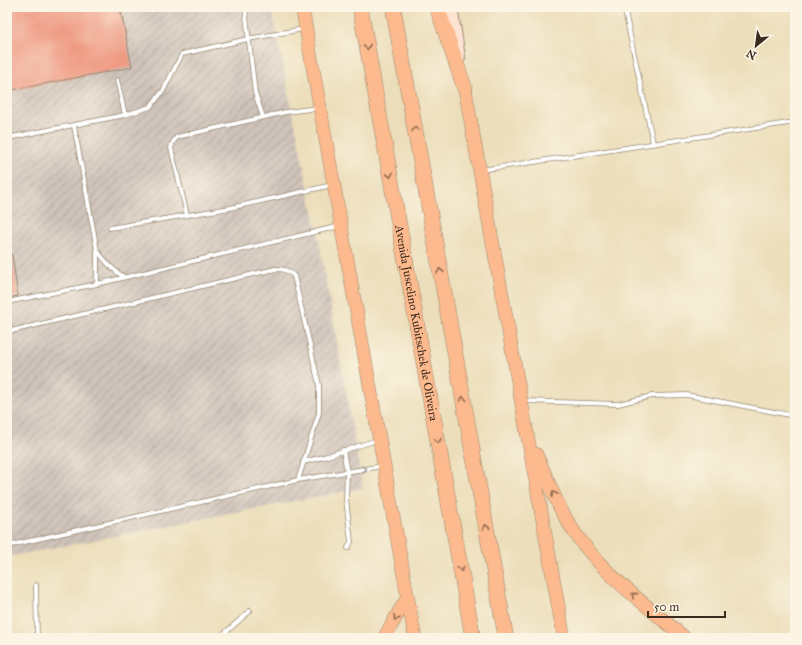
<svg xmlns="http://www.w3.org/2000/svg" width="802" height="645" font-family="'IM FELL Great Primer',serif">
<style>
.industrial{fill:url(#industrial-furrows)}
.building{fill:#ef9b84}
.lines{fill:none;stroke-linecap:round;stroke-linejoin:round}
.service-casing{stroke:#94846c;stroke-width:5.5}
.secondary-casing{stroke:#94846c;stroke-width:14}
.primary-casing{stroke:#94846c;stroke-width:14}
.motorway-casing{stroke:#94846c;stroke-width:16}
.service{stroke:#fff;stroke-width:4}
.secondary{stroke:#fee3d2;stroke-width:12}
.primary{stroke:#fcba8e;stroke-width:13}
.motorway{stroke:#fcba8e;stroke-width:15}
.oneway{stroke:#926b50}
.oneway2{stroke:#a79f9a}
.labels{text-anchor:middle;dominant-baseline:central;stroke-width:3;stroke-linejoin:round;paint-order:stroke}
.street-label{font-size:12px;fill:#3b2a1e;stroke:#fcf5e5}
</style>
<defs>
<pattern id="industrial-furrows" width="10" height="10" patternUnits="userSpaceOnUse"><rect width="10" height="10" fill="#cec2b9"/><path d="M-1 1l2-2M0 10L10 0M9 11l2-2" fill="none" stroke="#a89e96"/></pattern>
</defs>
<rect width="100%" height="100%" fill="#fcf5e5"/>
<filter id="ink" filterUnits="userSpaceOnUse"><feTurbulence type="fractalNoise" baseFrequency=".025" numOctaves="2"/><feDisplacementMap in="SourceGraphic" scale="8" xChannelSelector="R" yChannelSelector="G"/><feConvolveMatrix kernelMatrix="1 2 1 2 8 2 1 2 1" color-interpolation-filters="sRGB"/></filter>
<filter id="wash" filterUnits="userSpaceOnUse"><feTurbulence type="fractalNoise" baseFrequency=".012" numOctaves="4" result="noise"/><feDisplacementMap in="SourceGraphic" scale="16" xChannelSelector="R" yChannelSelector="G"/><feGaussianBlur stdDeviation="0.9" result="paint"/><feColorMatrix in="noise" values="0 0 0 0 0 0 0 0 0 0 0 0 0 0 0 0 0 1.4 0 .05"/><feComposite in="paint" operator="in"/></filter>
<g filter="url(#wash)">
<rect width="100%" height="100%" fill="#ecdeba"/>
<polygon class="industrial" points="7,7 271,7 319,241 363,488 7,557"/>
<g id="blocks">
<g class="building">
<polygon points="7,7 120,7 132,67 7,91"/>
<polygon points="12,255 18,296 7,298 7,256"/>
</g>
</g>
</g>
<g filter="url(#ink)">
<use href="#blocks" fill-opacity="0" stroke="#94846c" stroke-width="1"/>
<g class="lines">
<defs>
<g id="service">
<polyline points="245,7 255,93 263,117"/>
<polyline points="624,7 653,143"/>
<polyline points="117,80 125,115"/>
<polyline points="74,126 97,250 97,284"/>
<polyline points="7,138 125,115 150,107 163,91 182,54 248,39 304,29"/>
<polyline points="481,170 795,122"/>
<polyline points="187,215 171,148 173,142 177,137 286,112 318,108"/>
<polyline points="110,228 230,208 332,185"/>
<path d="M97,250C105,262 112,270 124,277"/>
<polyline points="7,302 97,284 340,226"/>
<path d="M7,332L275,269C284,269 288,270 294,276L319,385V413L298,480"/>
<polyline points="523,401 618,404 652,396 687,395 795,416"/>
<polyline points="343,450 347,472 346,499 351,542 348,548"/>
<polyline points="303,462 327,456 377,440"/>
<polyline points="7,546 298,480 382,466"/>
<polyline points="36,585 37,638"/>
<polyline points="219,638 250,611"/>
</g>
<polyline id="secondary" points="451,7 459,57"/>
<g id="primary">
<polyline points="302,7 415,638"/>
<polyline points="465,89 564,638"/>
<path d="M536,454C548,480 558,509 575,533C604,575 646,605 685,638"/>
<polyline points="384,638 407,598"/>
</g>
<g id="motorway">
<path id="s1" d="M360,7L473,638"/>
<polyline points="393,7 506,638"/>
<polyline points="437,7 465,89"/>
</g>
</defs>
<use href="#service" class="service-casing"/>
<use href="#secondary" class="secondary-casing"/>
<use href="#primary" class="primary-casing"/>
<use href="#motorway" class="motorway-casing"/>
<use href="#service" class="service"/>
<use href="#secondary" class="secondary"/>
<use href="#primary" class="primary"/>
<use href="#motorway" class="motorway"/>
</g>
<defs><path id="oneway-chevron" d="M-2-3.5L2.5 0L-2 3.5" fill="none" stroke-width="1.6" stroke-linecap="round" stroke-linejoin="round"/></defs>
<g class="oneway">
<use href="#oneway-chevron" transform="translate(367 47) rotate(80)"/>
<use href="#oneway-chevron" transform="translate(415 129) rotate(-100)"/>
<use href="#oneway-chevron" transform="translate(390 175) rotate(80)"/>
<use href="#oneway-chevron" transform="translate(440 271) rotate(-100)"/>
<use href="#oneway-chevron" transform="translate(463 399) rotate(-100)"/>
<use href="#oneway-chevron" transform="translate(438 441) rotate(80)"/>
<use href="#oneway-chevron" transform="translate(554 494) rotate(-116)"/>
<use href="#oneway-chevron" transform="translate(486 527) rotate(-100)"/>
<use href="#oneway-chevron" transform="translate(461 569) rotate(80)"/>
<use href="#oneway-chevron" transform="translate(634 595) rotate(-140)"/>
<use href="#oneway-chevron" transform="translate(396 618) rotate(122)"/>
</g>
<use class="oneway2" href="#oneway-chevron" transform="translate(364 469) rotate(-9)"/>
</g>
<g class="labels">
<g class="street-label">
<text stroke="none"><textPath href="#s1" startOffset="321">Avenida Juscelino Kubitschek de Oliveira</textPath></text>
</g>
</g>
<rect width="802" height="645" fill="none" stroke="#fcf5e5" stroke-width="24"/>
<g transform="translate(756 46) rotate(209)" stroke="#fcf5e5" stroke-width="3" paint-order="stroke">
<path d="M0-3L7 15L0 10L-7 15Z" fill="#3b2a1e"/>
<text y="-6" font-size="11" font-weight="bold" text-anchor="middle" fill="#3b2a1e">N</text>
</g>
<path d="M648 611v6h77v-6" fill="none" stroke="#3b2a1e" stroke-width="2"/>
<text x="654" y="611" font-size="12" fill="#3b2a1e" stroke="#fcf5e5" stroke-width="3" paint-order="stroke">50 m</text>
</svg>
